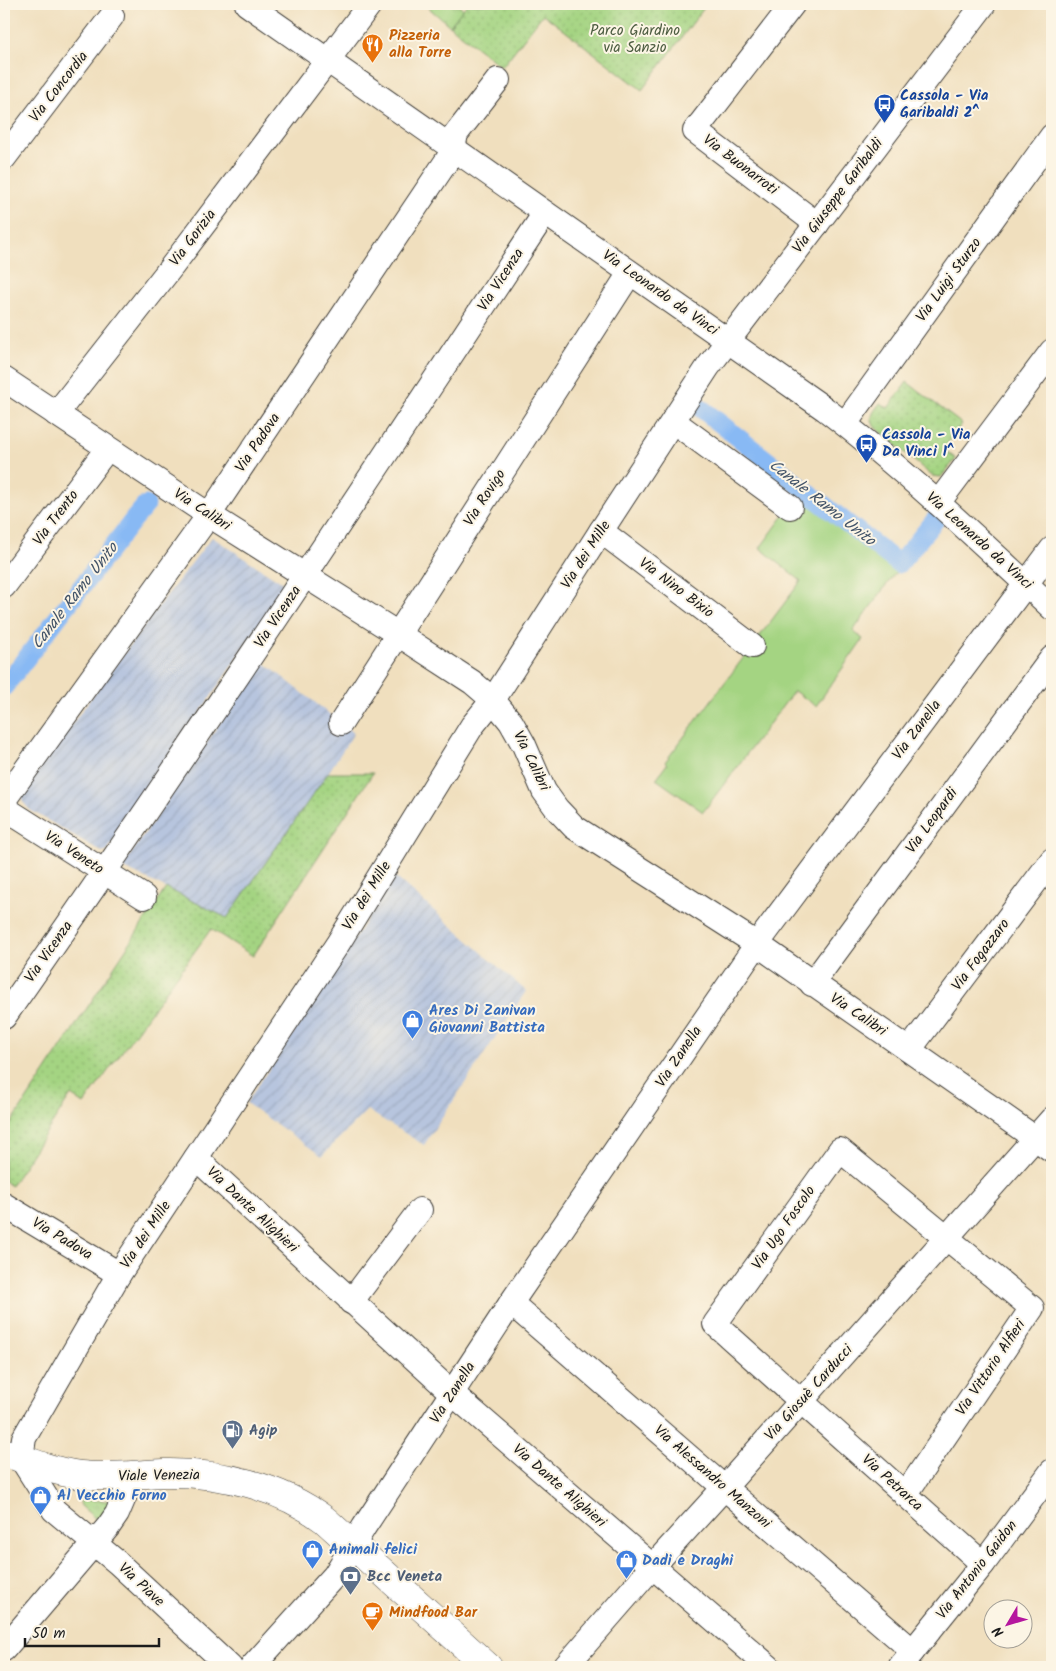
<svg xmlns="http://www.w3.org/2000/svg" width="1056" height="1671" font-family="Kalam,sans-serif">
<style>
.industrial{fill:url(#industrial-furrows)}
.grass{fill:url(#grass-tufts);stroke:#60784f}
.park{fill:url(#park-dots);stroke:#60784f}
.pitch{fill:#a4d482;stroke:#60784f}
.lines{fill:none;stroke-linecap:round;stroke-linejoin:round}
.canal{stroke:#88b9f4;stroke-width:19}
.minor-casing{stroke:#3c3934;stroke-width:26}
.major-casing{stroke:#3c3934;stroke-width:29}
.minor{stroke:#fff;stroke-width:24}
.major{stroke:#fff;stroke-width:28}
.labels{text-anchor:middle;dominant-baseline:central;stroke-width:4;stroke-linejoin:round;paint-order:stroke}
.park-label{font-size:15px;fill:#4c5c40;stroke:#fcf5e5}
.food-label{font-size:15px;font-weight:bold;fill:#c56008;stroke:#fcf5e5;text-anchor:start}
.street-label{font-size:15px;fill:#1c1c1c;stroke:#fcf5e5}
.transit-label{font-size:15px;font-weight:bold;fill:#164399;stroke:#fcf5e5;text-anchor:start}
.shop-label{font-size:15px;font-weight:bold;fill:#366cbe;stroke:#fcf5e5;text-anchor:start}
.service-label{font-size:15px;font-weight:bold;fill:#4e5e75;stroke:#fcf5e5;text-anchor:start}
.water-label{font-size:16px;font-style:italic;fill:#425368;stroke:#fcf5e5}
</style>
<defs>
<pattern id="industrial-furrows" width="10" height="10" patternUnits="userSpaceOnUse" patternTransform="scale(1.25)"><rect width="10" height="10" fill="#b7c5de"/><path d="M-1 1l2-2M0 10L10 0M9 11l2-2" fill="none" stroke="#9da9be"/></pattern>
<pattern id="grass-tufts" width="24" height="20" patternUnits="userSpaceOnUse" patternTransform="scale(1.25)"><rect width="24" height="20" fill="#a4d482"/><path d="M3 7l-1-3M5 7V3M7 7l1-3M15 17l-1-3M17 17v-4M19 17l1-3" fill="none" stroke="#8db570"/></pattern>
<pattern id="park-dots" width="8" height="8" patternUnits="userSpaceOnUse" patternTransform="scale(1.25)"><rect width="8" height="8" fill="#a4d482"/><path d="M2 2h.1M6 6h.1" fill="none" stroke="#8db570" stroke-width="1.8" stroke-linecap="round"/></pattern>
</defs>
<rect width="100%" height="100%" fill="#fcf5e5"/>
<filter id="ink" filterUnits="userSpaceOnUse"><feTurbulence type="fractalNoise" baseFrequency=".02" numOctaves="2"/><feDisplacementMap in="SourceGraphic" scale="10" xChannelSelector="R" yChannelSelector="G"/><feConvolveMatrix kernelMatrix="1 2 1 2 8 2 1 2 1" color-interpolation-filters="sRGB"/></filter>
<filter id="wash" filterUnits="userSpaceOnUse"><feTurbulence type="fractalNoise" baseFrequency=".0096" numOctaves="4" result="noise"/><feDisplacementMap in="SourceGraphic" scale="20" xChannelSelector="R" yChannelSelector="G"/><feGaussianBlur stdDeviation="1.12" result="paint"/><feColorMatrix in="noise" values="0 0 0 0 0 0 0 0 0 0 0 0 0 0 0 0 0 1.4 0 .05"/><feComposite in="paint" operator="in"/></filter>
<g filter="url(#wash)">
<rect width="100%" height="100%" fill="#f0dfbe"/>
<g class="industrial">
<polygon points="212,537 286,585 107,851 102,852 30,810 22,801 22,792 161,603"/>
<polygon points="262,661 354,733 328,773 227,918 122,867"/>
<polygon points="392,874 526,991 424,1145 367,1110 322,1156 246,1103 313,1004 393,878"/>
</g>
<g class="grass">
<polygon points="424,4 457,4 463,9 450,26"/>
<polygon points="81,1500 109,1501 111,1503 101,1520 97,1520 81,1506 80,1503"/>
</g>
<g class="park">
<polygon points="467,4 707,4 642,90 543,14 502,67 450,26"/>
<path d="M907,382L962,424L947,444L949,446L946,451L956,459L941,477L932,476L875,427C868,417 874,411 880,403L888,408Z"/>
<polygon points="328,773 373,773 253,956 211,929 84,1104 71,1095 11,1186 4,1181 4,1134 166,888 227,918"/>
</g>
<polygon class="pitch" points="798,496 896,572 853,631 863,639 816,706 794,691 703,812 656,779 667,764 665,762 801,581 760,548"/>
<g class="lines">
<g class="canal">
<polyline points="698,406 899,564 936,519"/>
<polyline points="4,687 134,519 146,505"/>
</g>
</g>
</g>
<g filter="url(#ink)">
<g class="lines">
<defs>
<g id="minor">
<path d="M247,4L825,409C905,470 979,540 1052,608"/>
<polyline points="793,4 695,131 817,224"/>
<polyline points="4,158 112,16"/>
<polyline points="4,379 209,515 398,634 472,682 493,700 511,722 524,745 544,791 557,809 574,827 757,944 1052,1150"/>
<polyline points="56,414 173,265 370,4"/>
<polyline points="673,421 790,507"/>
<polyline points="845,424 1052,136"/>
<polyline points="938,503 1052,351"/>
<polyline points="601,531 752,646"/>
<polyline points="4,586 107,449"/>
<polyline points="341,723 630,273"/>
<polyline points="4,800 209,515 448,159 453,149 456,134 498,80"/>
<polyline points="4,808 144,897"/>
<polyline points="812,984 1052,658"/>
<path d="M4,1017C189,752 367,483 545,213"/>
<polyline points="909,1050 1052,860"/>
<polyline points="196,1158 453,1394 769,1667"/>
<polyline points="4,1205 119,1274"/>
<polyline points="351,1302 420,1210"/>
<polyline points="511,1303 913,1651"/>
<polyline points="21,1458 24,1438 119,1274 337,945 472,726 493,700 601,531 708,367 984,4"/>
<polyline points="21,1458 54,1510 118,1563 230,1667"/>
<polyline points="905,1495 1032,1308 840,1150 715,1324 983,1564"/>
<polyline points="4,1649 108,1527 117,1514 133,1476"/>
<polyline points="252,1667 335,1575 364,1527 511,1303 757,944 1052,549"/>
<polyline points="565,1667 652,1567 724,1488 1052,1119"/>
<polyline points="900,1667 983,1564 1052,1471"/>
</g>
<path id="major" d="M4,1452C28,1461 54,1472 80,1475C108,1478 136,1474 164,1473C220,1472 280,1486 325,1520L488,1667"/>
</defs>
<use href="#minor" class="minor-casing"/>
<use href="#major" class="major-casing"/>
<use href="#minor" class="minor"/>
<use href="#major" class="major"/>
</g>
</g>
<defs>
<symbol id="restaurant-pin" viewBox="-11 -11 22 30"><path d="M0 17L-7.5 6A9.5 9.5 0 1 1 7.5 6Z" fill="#e8710a" stroke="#fcf5e5"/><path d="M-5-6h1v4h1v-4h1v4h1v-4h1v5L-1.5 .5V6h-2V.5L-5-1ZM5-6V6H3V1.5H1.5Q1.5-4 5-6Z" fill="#fff"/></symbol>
<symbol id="bus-pin" viewBox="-11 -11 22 30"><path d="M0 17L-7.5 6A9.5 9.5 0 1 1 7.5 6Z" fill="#1a4fb4" stroke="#fcf5e5"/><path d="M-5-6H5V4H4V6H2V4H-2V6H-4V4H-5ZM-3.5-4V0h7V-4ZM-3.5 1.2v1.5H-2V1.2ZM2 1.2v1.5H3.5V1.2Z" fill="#fff"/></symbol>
<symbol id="shop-pin" viewBox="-11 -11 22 30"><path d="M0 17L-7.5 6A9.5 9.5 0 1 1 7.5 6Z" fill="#3f7fe0" stroke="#fcf5e5"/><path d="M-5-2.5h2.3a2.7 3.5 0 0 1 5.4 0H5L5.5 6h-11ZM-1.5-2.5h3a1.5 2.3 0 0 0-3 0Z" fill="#fff"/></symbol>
<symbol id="fuel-pin" viewBox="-11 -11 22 30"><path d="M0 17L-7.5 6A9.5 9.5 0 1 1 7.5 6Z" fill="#5c6f8a" stroke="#fcf5e5"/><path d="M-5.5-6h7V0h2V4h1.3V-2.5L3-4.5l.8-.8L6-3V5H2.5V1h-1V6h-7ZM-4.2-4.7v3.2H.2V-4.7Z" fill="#fff"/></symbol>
<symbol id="bank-pin" viewBox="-11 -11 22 30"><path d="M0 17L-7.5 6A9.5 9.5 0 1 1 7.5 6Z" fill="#5c6f8a" stroke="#fcf5e5"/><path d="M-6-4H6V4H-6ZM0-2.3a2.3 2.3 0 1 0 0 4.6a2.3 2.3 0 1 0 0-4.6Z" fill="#fff"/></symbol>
<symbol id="cafe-pin" viewBox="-11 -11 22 30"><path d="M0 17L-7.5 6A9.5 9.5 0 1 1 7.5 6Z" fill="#e8710a" stroke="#fcf5e5"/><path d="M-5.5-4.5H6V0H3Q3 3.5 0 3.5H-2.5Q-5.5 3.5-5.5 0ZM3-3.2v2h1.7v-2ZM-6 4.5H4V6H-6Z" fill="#fff"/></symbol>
</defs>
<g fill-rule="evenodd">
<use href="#restaurant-pin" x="360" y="32" width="25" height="34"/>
<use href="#bus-pin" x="872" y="92" width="25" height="34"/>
<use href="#bus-pin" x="854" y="432" width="25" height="34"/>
<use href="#shop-pin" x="400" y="1008" width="25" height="34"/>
<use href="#fuel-pin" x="220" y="1418" width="25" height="34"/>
<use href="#shop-pin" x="28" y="1484" width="25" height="34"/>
<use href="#shop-pin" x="300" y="1538" width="25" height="34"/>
<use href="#shop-pin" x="614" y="1548" width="25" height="34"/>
<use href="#bank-pin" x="338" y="1564" width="25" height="34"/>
<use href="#cafe-pin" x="360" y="1600" width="25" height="34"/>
</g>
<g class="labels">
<g class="park-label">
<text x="635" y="31">Parco Giardino<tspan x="635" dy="17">via Sanzio</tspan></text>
</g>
<g class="food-label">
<text x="389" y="36">Pizzeria<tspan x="389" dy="17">alla Torre</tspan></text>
<text x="389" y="1613">Mindfood Bar</text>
</g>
<g class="street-label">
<text transform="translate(59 87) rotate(-52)">Via Concordia</text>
<text transform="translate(740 165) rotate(37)">Via Buonarroti</text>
<text transform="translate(838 196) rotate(-53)">Via Giuseppe Garibaldi</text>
<text transform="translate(193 238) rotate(-53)">Via Gorizia</text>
<text transform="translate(501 280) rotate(-57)">Via Vicenza</text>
<text transform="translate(949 280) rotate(-54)">Via Luigi Sturzo</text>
<text transform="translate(660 293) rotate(35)">Via Leonardo da Vinci</text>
<text transform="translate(258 443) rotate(-56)">Via Padova</text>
<text transform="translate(485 498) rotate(-57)">Via Rovigo</text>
<text transform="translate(202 510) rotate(33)">Via Calibri</text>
<text transform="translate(56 518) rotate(-53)">Via Trento</text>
<text transform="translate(979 541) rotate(42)">Via Leonardo da Vinci</text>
<text transform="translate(586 555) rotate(-57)">Via dei Mille</text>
<text transform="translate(676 588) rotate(37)">Via Nino Bixio</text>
<text transform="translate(278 617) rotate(-56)">Via Vicenza</text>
<text transform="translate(917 730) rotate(-53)">Via Zanella</text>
<text transform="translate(531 761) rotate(64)">Via Calibri</text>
<text transform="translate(932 821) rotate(-54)">Via Leopardi</text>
<text transform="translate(74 853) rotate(33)">Via Veneto</text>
<text transform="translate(367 896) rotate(-58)">Via dei Mille</text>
<text transform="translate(49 952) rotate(-55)">Via Vicenza</text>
<text transform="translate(981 955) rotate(-53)">Via Fogazzaro</text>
<text transform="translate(858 1015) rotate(34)">Via Calibri</text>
<text transform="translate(679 1057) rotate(-56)">Via Zanella</text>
<text transform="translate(252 1210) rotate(43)">Via Dante Alighieri</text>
<text transform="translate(784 1228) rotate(-55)">Via Ugo Foscolo</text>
<text transform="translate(146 1235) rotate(-56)">Via dei Mille</text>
<text transform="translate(62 1239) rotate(31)">Via Padova</text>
<text transform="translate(991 1368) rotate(-56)">Via Vittorio Alfieri</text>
<text transform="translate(453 1393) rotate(-57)">Via Zanella</text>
<text transform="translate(809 1393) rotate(-48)">Via Giosuè Carducci</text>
<text transform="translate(159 1476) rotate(-1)">Viale Venezia</text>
<text transform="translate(712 1477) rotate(41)">Via Alessandro Manzoni</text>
<text transform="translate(892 1483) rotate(42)">Via Petrarca</text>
<text transform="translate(559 1486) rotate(41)">Via Dante Alighieri</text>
<text transform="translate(977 1570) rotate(-52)">Via Antonio Gaidon</text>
<text transform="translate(141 1585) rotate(43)">Via Piave</text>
</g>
<g class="transit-label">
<text x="900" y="96">Cassola - Via<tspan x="900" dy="17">Garibaldi 2^</tspan></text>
<text x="882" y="435">Cassola - Via<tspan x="882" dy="17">Da Vinci 1^</tspan></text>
</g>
<g class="shop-label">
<text x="429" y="1011">Ares Di Zanivan<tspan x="429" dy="17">Giovanni Battista</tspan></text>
<text x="57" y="1496">Al Vecchio Forno</text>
<text x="329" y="1550">Animali felici</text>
<text x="642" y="1561">Dadi e Draghi</text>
</g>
<g class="service-label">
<text x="249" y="1431">Agip</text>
<text x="367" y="1577">Bcc Veneta</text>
</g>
<g class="water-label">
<text transform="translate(822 503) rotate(38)">Canale Ramo Unito</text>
<text transform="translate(75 596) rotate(-52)">Canale Ramo Unito</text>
</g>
</g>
<rect width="1056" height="1671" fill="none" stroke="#fcf5e5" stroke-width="20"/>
<g transform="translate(1008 1624) rotate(232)"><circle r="24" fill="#fcf5e5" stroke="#a29e95"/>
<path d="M0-4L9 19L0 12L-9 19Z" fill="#b5179e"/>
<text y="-8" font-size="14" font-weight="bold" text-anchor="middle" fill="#1c1c1c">N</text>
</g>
<path d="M25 1638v8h134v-8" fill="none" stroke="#1c1c1c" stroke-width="2.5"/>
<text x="32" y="1638" font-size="15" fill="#1c1c1c" stroke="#fcf5e5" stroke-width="4" paint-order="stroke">50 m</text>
</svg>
